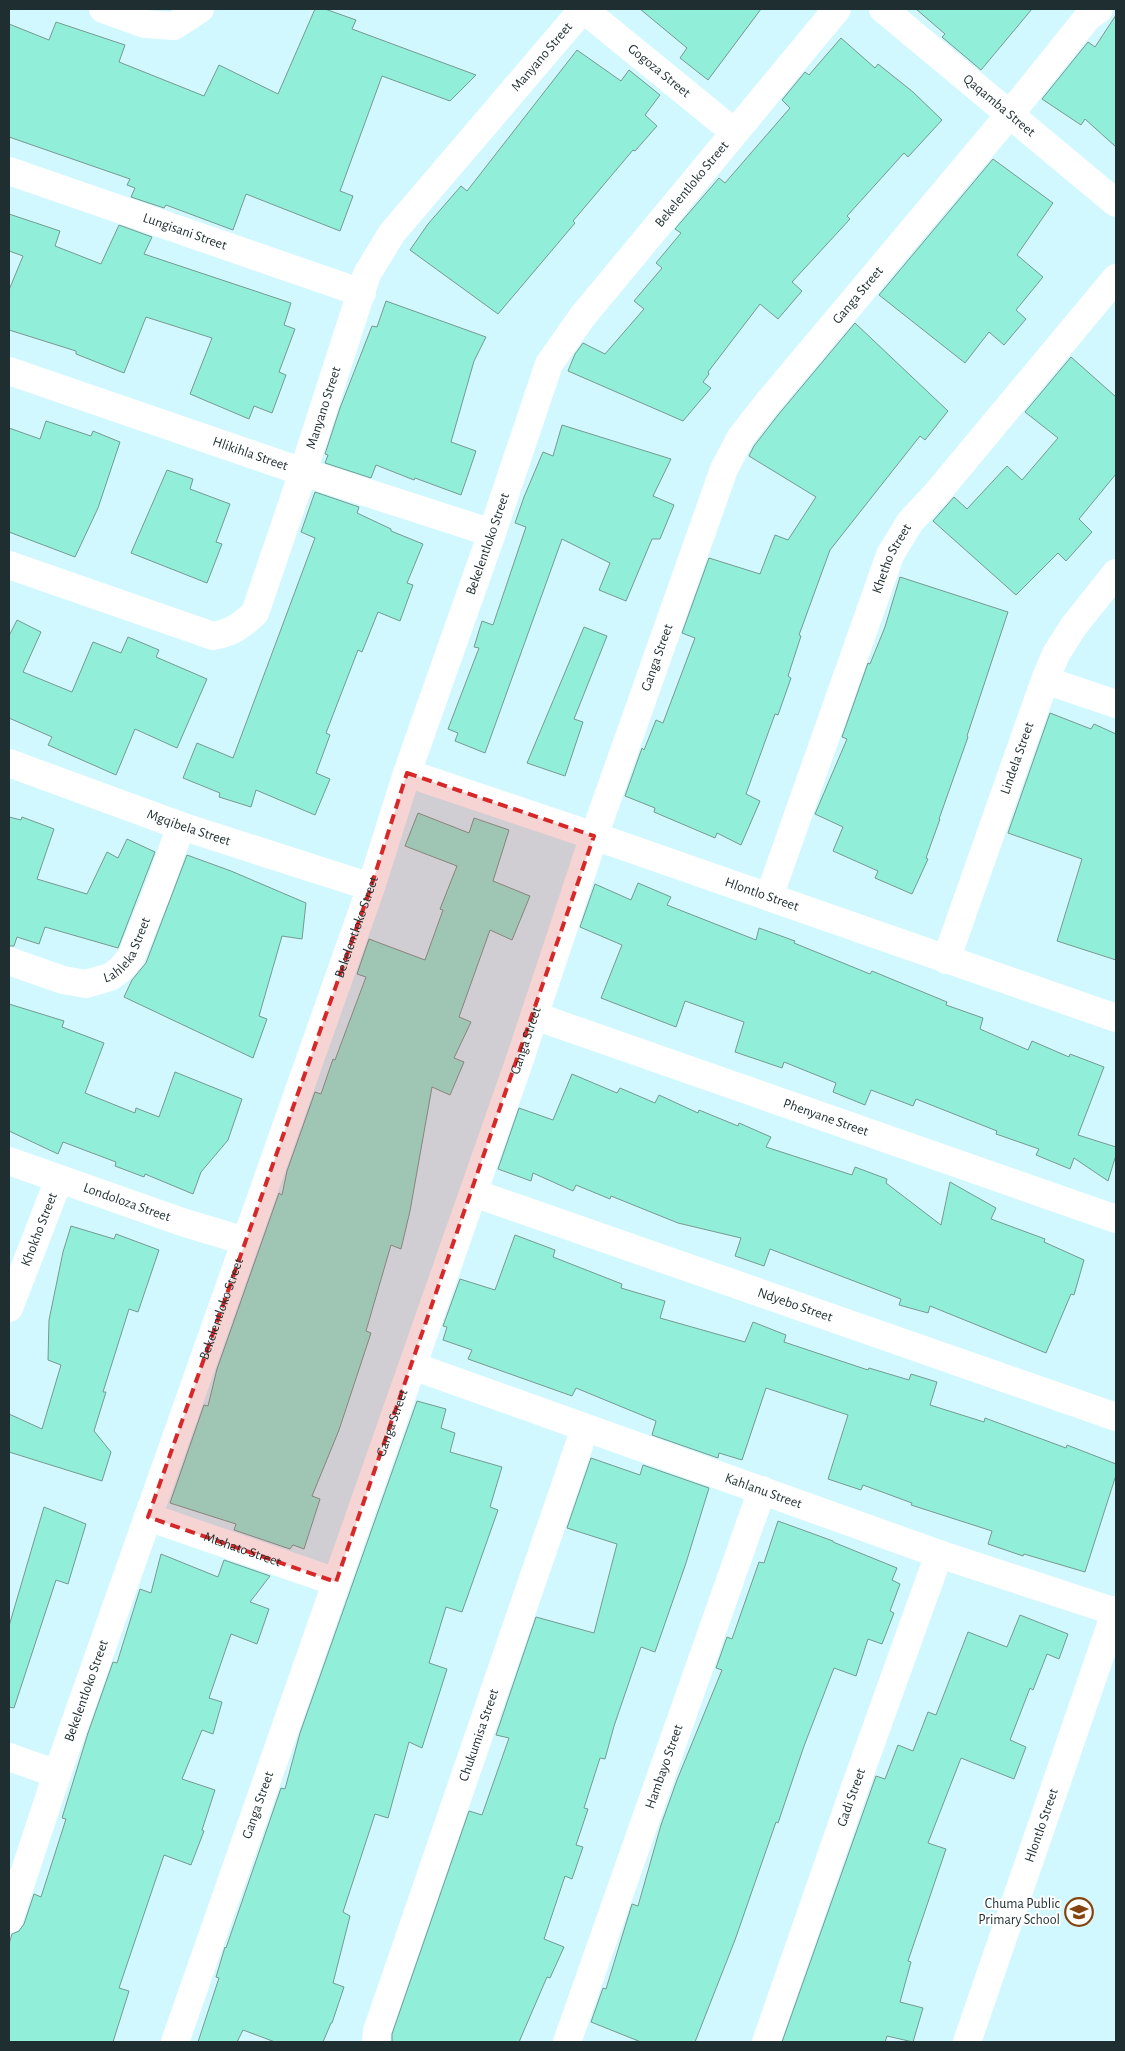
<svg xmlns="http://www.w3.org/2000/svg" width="1125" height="2051" font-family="'Alegreya Sans',sans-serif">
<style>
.building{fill:#91eed8;stroke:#779a91}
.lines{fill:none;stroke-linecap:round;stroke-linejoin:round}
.minor{stroke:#fff;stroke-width:28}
.marked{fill:#d62828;fill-opacity:0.2;stroke:#d62828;stroke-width:4;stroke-dasharray:10 6;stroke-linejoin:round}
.labels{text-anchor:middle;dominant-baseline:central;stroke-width:4;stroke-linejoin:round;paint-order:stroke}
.street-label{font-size:14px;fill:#1f2e30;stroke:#fff}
.poi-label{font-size:14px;fill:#1f2e30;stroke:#fff;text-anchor:end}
</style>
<rect width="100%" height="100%" fill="#d0f8fe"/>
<g class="building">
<polygon points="315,9 325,9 356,20 352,29 476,75 450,101 382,76 340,191 353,196 340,231 246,194 233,230 166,205 164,208 131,197 135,188 127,185 130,179 9,137 9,24 49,40 56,22 125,45 119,62 204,96 219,65 278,94"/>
<polygon points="640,9 761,9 708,80 680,58 687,48"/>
<polygon points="916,9 1032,9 981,70 942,37 945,34"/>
<polygon points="1116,15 1116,147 1085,119 1081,125 1042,99 1088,42 1095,47"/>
<polygon points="841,38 875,68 878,64 913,92 942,120 908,157 904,153 847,216 850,219 792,282 802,291 778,319 760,304 708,372 709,374 703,382 711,388 683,421 568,371 575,354 583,343 605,354 644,309 634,301 662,268 656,263 681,233 675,229 719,178 725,183 790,108 782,100 805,72 809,75"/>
<polygon points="577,50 621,81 629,70 660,95 645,115 657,126 635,151 633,150 573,221 575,223 498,314 410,250 428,224 461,186 467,191"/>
<polygon points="993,159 1053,203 1017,255 1043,277 1016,310 1026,319 1004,345 989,332 965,363 879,295"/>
<polygon points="9,214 60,231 55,246 101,264 119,225 152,237 144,254 291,303 284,325 295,329 279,372 286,375 272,413 254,406 249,419 190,394 212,338 146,317 124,373 76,354 76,351 9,330 9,290 23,256 9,251"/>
<polygon points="386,301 486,337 474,361 451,442 476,451 461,495 415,478 414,480 376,465 371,478 325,463 328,455 325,454 340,408 372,326 377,327"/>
<polygon points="855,323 948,411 925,440 920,436 830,550 799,635 801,636 788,676 791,678 778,715 775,714 746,794 760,801 741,845 717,833 715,838 654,812 655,808 625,796 642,748 644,750 656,720 663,723 695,638 682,633 709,558 760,574 775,535 788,540 816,497 749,456 754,446 778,415"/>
<polygon points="1071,357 1116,397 1116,474 1079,519 1092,532 1066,561 1058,553 1016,595 933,521 954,497 967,509 1007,466 1022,480 1058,438 1025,412"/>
<polygon points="46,421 91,436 93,431 120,442 98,508 75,557 9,532 9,428 40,439"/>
<polygon points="562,425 671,459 653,496 674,505 660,539 652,539 626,601 599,590 610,563 562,539 485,753 455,741 458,733 448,729 479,648 474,647 482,621 493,625 526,527 515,523 524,497 543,452 553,456"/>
<polygon points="167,470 193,479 190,489 230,504 216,542 222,544 207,583 131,553"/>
<polygon points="315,492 359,507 357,513 391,529 391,531 423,544 407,583 413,585 400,621 378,612 362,652 358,650 326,733 330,735 316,773 330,779 315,815 256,790 251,807 219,797 220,793 183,778 197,743 233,758 315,538 301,532"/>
<polygon points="900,577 1008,612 967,736 968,737 939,819 940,819 926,858 928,859 912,894 875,878 878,871 833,851 843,827 815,814 847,739 842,737 868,663 870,664 885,627"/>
<polygon points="17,620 41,632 23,672 72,692 93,642 121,653 128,637 159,650 156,657 207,679 177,748 135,729 116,775 48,745 52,737 9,718 9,636"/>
<polygon points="584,627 607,636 574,719 583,722 565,776 527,763"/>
<polygon points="1050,713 1091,729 1094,724 1116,734 1116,960 1057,941 1082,859 1008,833"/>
<polygon points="418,813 469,833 474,818 509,830 493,881 530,896 512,940 490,930 459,1017 471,1022 454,1058 464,1062 450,1095 432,1087 410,1211 401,1249 391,1245 366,1331 371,1333 339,1430 312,1496 320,1499 304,1549 293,1545 290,1549 234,1530 236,1524 170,1503 204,1405 208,1406 217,1369 279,1193 282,1195 287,1171 315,1092 321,1094 333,1059 335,1060 366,977 357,974 369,939 425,960 443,910 440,909 457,866 405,846"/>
<polygon points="9,817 21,820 22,817 54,829 37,879 87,894 107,852 118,858 127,839 155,852 118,948 45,927 39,944 17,937 14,946 9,946"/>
<polygon points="187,855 231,871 306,903 302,939 282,936 259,1016 267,1019 253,1058 124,997 132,980 146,963"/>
<polygon points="638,883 671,897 667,905 756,940 759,928 795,941 794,943 870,974 872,971 947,1002 946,1005 983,1018 980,1029 1028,1050 1032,1041 1069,1057 1070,1054 1104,1067 1078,1135 1116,1147 1116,1155 1108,1181 1074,1158 1070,1169 1036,1155 1039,1149 996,1134 997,1131 916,1099 913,1106 871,1090 865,1105 833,1092 836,1083 784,1062 782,1068 735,1052 744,1022 685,1001 676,1027 601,998 622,945 580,927 595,884 631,900"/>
<polygon points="9,1004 64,1021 62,1027 104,1043 85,1093 135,1113 136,1108 159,1117 175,1072 242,1099 228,1140 201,1172 193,1194 145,1174 144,1177 115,1166 116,1162 63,1142 58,1154 9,1131"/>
<polygon points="572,1074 617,1093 620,1088 655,1103 659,1095 698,1113 699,1110 738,1126 739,1123 771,1137 766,1147 852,1175 855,1167 887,1179 886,1183 941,1225 950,1182 996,1208 991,1219 1045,1239 1044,1242 1084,1260 1074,1295 1071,1294 1046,1353 930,1306 928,1313 899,1305 901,1299 770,1249 764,1266 735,1256 741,1238 678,1223 611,1196 610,1199 576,1185 573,1191 533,1173 531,1181 498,1169 519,1108 553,1120"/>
<polygon points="71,1226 114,1239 116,1234 159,1250 138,1312 129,1309 103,1392 106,1392 94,1431 111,1452 102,1481 9,1452 9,1414 42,1429 61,1365 48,1360 49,1320 63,1252"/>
<polygon points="515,1235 555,1250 553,1257 622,1284 621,1288 665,1301 660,1318 745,1342 753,1322 786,1335 784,1342 868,1370 869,1368 909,1380 911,1374 937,1382 930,1405 984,1422 985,1418 1066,1448 1067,1445 1116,1464 1116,1475 1085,1572 1024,1554 1023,1556 988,1544 992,1531 911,1505 912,1503 863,1485 861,1490 828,1479 848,1415 766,1388 742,1460 719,1453 718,1458 652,1435 656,1421 576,1388 572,1396 468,1359 472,1350 443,1340 447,1327 443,1326 460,1279 495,1290"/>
<polygon points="417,1401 446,1409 441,1428 455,1433 450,1452 502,1467 490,1507 498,1510 462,1612 446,1607 429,1663 447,1669 422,1748 409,1742 388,1818 375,1814 343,1912 350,1916 333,1983 344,1987 332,2023 331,2023 323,2042 275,2042 243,2030 237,2042 198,2042 219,1978 216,1977 225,1947 226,1948 281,1788 285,1789 300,1733"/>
<polygon points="591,1458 640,1475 643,1465 709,1488 686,1563 655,1652 641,1647 614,1726 605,1759 600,1758 584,1808 588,1809 576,1845 583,1847 572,1879 565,1876 544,1939 564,1947 550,1978 547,1977 519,2042 392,2042 392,2034 469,1811 482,1815 509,1738 496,1735 536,1617 594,1633 617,1544 567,1528"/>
<polygon points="44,1507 86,1524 68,1584 56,1580 14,1708 9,1707 9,1626"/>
<polygon points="778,1521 833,1541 833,1542 897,1568 892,1580 900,1584 890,1611 894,1613 882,1644 868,1639 856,1676 834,1668 804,1746 778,1823 776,1822 735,1940 695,2042 641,2042 591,2022 603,1988 606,1989 632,1904 638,1906 661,1825 677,1780 722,1670 716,1668 727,1637 732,1639 759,1562 764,1563"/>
<polygon points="161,1554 218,1577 224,1560 270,1576 250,1602 269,1609 257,1644 231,1634 209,1698 222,1702 213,1734 202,1730 182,1779 215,1790 202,1830 204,1831 191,1865 164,1855 119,1988 129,1991 113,2042 9,2042 9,1944 12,1934 19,1931 24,1924 34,1894 41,1897 66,1819 62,1818 88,1733 113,1662 117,1663 140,1589 151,1593"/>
<polygon points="1020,1615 1068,1634 1059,1659 1047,1654 1033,1690 1030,1688 1010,1740 1026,1747 1014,1779 961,1758 928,1843 946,1849 908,1961 911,1962 900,2002 923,2008 913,2042 887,2036 885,2042 782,2042 876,1776 885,1779 898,1745 913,1751 928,1712 936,1715 968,1632 1007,1647"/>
</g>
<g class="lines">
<g class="minor">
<polyline points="103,9 145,24 174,26 200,9"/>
<path id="s1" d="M583,9L734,132"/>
<path id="s2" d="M883,9L1116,203"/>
<path id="s3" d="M9,171L362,293"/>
<path id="s4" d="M9,371L303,472L492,533"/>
<path id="s5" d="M9,565L213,636C231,633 241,626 255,613L303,472L367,274L392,233L583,9"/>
<polyline points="1045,680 1116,704"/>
<path id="s6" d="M9,763L181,826L371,887"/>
<path id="s7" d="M407,773L594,836L1116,1018"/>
<path id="s8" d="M769,897L890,555L910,522L937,493L1116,278"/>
<path id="s9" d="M946,960L1045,680L1056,654L1073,627L1116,573"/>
<path id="s10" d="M9,961L63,980L86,984L110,977L121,969L131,957L157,892L181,826"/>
<path id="s11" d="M535,1016L1116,1219"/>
<path id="s12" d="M9,1161L182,1222L245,1241"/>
<path id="s13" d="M474,1193L1116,1417"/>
<path id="s14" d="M9,1308L59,1179"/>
<path id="s15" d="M413,1366L939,1554L1116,1612"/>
<path id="s16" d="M148,1517L336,1582"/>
<polyline points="9,1757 57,1774"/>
<path id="s17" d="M9,1919L57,1774L371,887L407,773L492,533L549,364L582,317L837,9"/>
<path id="s18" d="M175,2042L518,1065L594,836L724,469L741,437L766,405L1010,114L1088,17L1099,9"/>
<path id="s19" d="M376,2042L377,2031L585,1428"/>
<path id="s20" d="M567,2042L762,1490"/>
<path id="s21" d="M766,2042L854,1790L939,1554"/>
<path id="s22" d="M967,2042L1116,1610"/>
</g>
</g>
<path class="marked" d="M407,773L594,836L336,1582L148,1517L371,887Z"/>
<defs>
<symbol id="school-ring" viewBox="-11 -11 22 22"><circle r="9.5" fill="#fff" stroke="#85440d" stroke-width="1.5"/><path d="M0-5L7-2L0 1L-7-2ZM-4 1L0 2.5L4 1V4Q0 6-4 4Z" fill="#85440d"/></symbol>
</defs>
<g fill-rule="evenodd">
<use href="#school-ring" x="1063" y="1896" width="32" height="32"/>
</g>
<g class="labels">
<g class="street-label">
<text stroke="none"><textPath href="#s5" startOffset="901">Manyano Street</textPath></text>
<text stroke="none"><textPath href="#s1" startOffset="98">Gogoza Street</textPath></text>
<text stroke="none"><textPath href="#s2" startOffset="151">Qaqamba Street</textPath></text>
<text stroke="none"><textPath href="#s17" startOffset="1876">Bekelentloko Street</textPath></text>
<text stroke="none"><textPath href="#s3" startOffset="186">Lungisani Street</textPath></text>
<text stroke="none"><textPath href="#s18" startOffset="1886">Ganga Street</textPath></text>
<text stroke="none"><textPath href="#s5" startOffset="481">Manyano Street</textPath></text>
<text stroke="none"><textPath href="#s4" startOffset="255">Hlikihla Street</textPath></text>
<text stroke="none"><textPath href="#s17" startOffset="1456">Bekelentloko Street</textPath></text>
<text stroke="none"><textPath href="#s8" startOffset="360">Khetho Street</textPath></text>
<text stroke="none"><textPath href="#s18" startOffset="1466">Ganga Street</textPath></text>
<text stroke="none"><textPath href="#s9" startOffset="214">Lindela Street</textPath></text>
<text stroke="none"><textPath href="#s6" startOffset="191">Mgqibela Street</textPath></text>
<text stroke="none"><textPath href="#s7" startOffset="375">Hlontlo Street</textPath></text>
<text stroke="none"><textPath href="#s17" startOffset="1051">Bekelentloko Street</textPath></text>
<text stroke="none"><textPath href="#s10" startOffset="138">Lahleka Street</textPath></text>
<text stroke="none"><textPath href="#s18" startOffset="1061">Ganga Street</textPath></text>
<text stroke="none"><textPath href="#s11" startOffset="308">Phenyane Street</textPath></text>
<text stroke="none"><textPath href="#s12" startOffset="125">Londoloza Street</textPath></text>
<text stroke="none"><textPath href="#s14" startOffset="84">Khokho Street</textPath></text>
<text stroke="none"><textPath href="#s13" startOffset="340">Ndyebo Street</textPath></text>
<text stroke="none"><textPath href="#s17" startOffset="646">Bekelentloko Street</textPath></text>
<text stroke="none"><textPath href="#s18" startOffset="656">Ganga Street</textPath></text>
<text stroke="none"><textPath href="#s15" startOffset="372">Kahlanu Street</textPath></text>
<text stroke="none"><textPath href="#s16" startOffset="100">Mtshato Street</textPath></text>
<text stroke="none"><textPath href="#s17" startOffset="241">Bekelentloko Street</textPath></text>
<text stroke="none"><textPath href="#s19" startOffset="324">Chukumisa Street</textPath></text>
<text stroke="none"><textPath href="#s20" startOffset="292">Hambayo Street</textPath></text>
<text stroke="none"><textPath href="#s21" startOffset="259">Gadi Street</textPath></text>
<text stroke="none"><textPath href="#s18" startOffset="251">Ganga Street</textPath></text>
<text stroke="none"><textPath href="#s22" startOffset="229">Hlontlo Street</textPath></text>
</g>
<g class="poi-label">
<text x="1060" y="1904">Chuma Public<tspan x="1060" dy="16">Primary School</tspan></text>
</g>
</g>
<rect width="1125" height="2051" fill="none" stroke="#1f2e30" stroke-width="20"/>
</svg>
